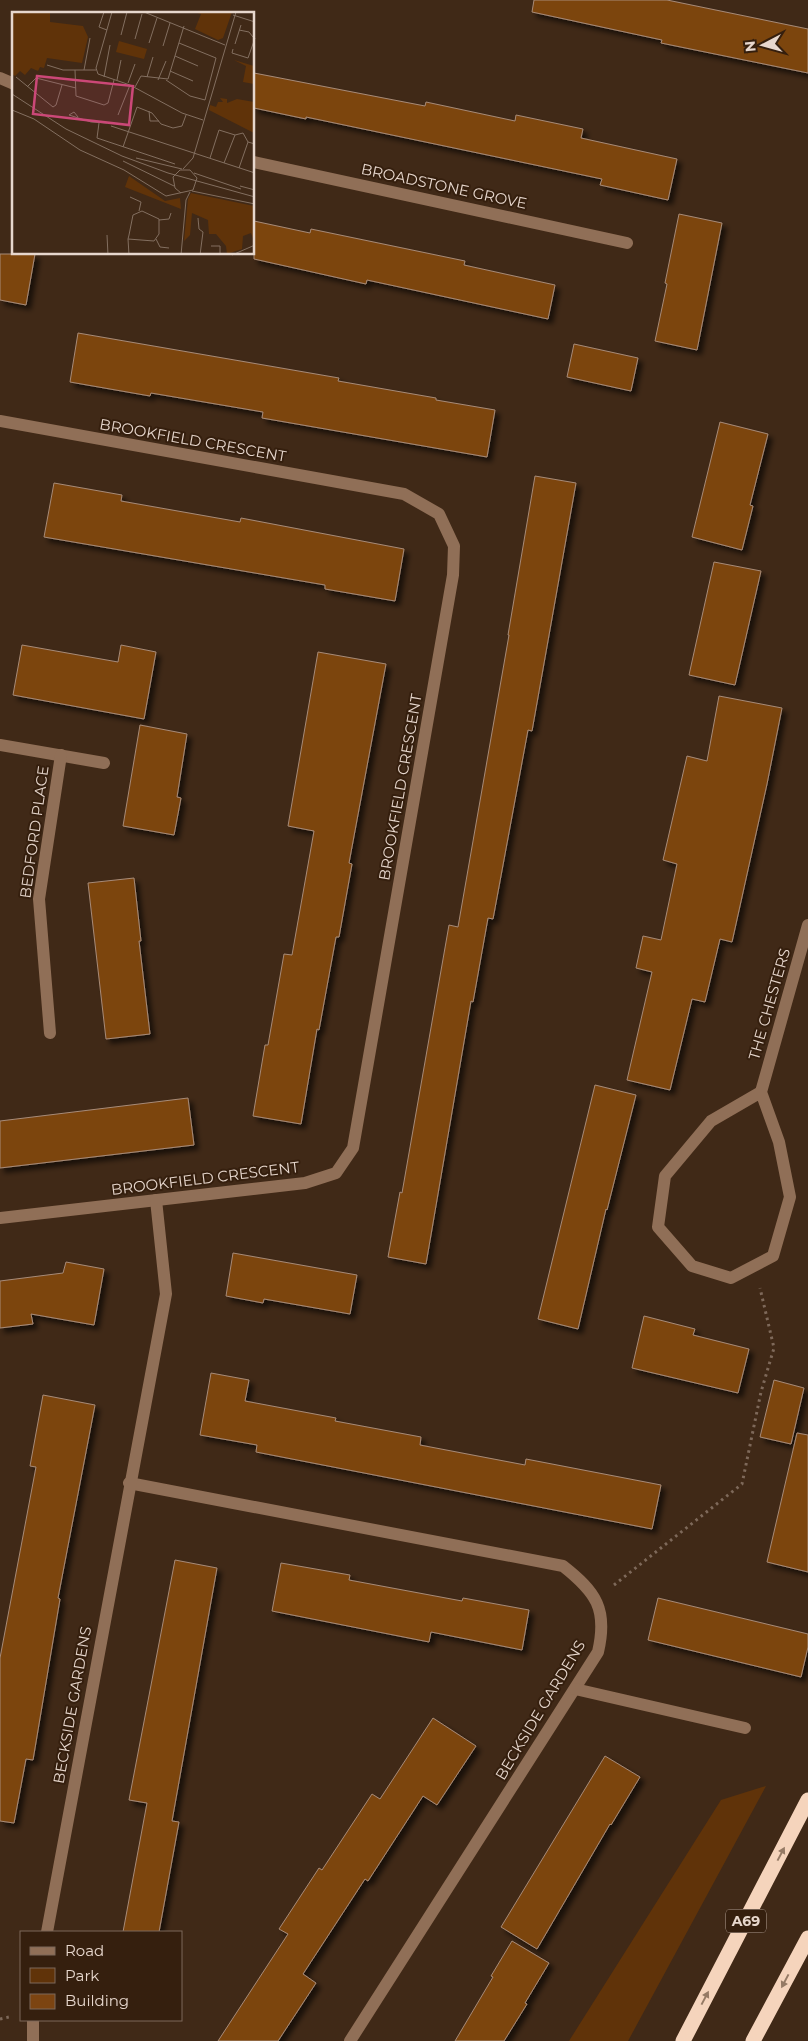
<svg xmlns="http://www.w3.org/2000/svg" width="808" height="2041" font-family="Montserrat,sans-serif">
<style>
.green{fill:#603309}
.building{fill:#7c4411;stroke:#a78b77;filter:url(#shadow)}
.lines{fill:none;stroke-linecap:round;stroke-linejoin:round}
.path{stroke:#7e695a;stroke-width:3;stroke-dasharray:2.5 4;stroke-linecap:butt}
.minor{stroke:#906f57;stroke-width:12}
.highway{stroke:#f5d4bc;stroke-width:15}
.oneway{fill:#957a65}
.labels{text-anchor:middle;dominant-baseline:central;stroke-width:4;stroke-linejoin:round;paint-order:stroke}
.shield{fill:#351f0e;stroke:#b2a094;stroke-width:1}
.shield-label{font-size:14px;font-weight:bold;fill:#e7d7cd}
.street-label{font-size:15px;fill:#e7d7cd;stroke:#351f0e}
.inset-road{fill:none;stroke:#836f60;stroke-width:1}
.view{fill:#cb4878;fill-opacity:0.15;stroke:#cb4878;stroke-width:2.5}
.inset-edge{fill:none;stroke:#e7d7cd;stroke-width:2.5}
</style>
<defs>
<filter id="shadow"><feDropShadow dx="4.5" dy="4.5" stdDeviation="2.5" flood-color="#0009"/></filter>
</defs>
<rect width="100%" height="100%" fill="#402917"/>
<polygon class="green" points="766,1786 628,2041 569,2041 721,1800"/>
<g class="building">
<polygon points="534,0 667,0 808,29 808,73 661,43 662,40 532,12"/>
<polygon points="254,73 425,106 426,102 515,121 516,115 583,129 581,138 677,159 668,200 600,185 602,179 306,117 306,119 254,108"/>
<polygon points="679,214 722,223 697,350 655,341 667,284 665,283"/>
<polygon points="254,221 310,233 311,229 465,261 464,265 555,285 548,319 367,280 366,284 254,259"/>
<polygon points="0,254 35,254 26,305 0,300"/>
<polygon points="78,333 339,378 338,381 436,398 436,400 495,410 487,457 262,418 263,412 151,393 150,396 70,382"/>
<polygon points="574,344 638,358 631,391 567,377"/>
<polygon points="720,422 768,434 750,505 753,506 742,550 692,537"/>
<polygon points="535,476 576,483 532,731 528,730 493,919 488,918 473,1002 471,1001 426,1264 388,1257 400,1192 402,1193 449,925 458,927 509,635 508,635"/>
<polygon points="54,483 122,495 121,501 240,522 241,518 404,549 395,601 325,589 325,585 44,537"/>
<polygon points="714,562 761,571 735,685 689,675"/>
<polygon points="22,645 118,662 121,645 156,652 144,719 13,695"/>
<polygon points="318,652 386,664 349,863 352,864 339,937 336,937 319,1030 317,1029 301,1124 253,1116 265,1045 268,1045 284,954 292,955 314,831 288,826"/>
<polygon points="719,696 782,708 767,784 732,942 720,939 705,1002 692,999 670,1090 627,1080 652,972 636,968 643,936 661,940 677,864 663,860 687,756 707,761"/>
<polygon points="140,725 187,734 177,797 181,798 174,835 123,826"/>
<polygon points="134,878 141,941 139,941 150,1034 106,1039 88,883"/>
<polygon points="595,1085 636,1095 607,1210 606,1209 578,1329 538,1319"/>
<polygon points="188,1098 194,1145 0,1168 0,1121"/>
<polygon points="233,1253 357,1275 350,1314 264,1299 263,1303 226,1296"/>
<polygon points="66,1262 104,1269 94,1325 31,1314 33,1324 0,1328 0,1281 63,1273"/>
<polygon points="644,1316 695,1329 693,1335 749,1349 738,1393 632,1368"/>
<polygon points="211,1373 249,1380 245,1401 336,1418 335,1421 421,1437 420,1445 525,1465 526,1459 661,1485 652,1529 256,1452 257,1445 200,1435"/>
<polygon points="774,1380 804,1388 791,1444 760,1437"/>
<polygon points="43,1395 95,1405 58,1598 60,1599 33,1760 26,1759 14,1823 0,1821 0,1658 36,1467 30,1466"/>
<polygon points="797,1433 808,1435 808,1572 767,1562"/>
<polygon points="175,1560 217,1568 172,1821 179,1822 159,1932 123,1932 147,1803 129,1800"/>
<polygon points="281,1563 350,1575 349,1580 462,1601 463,1598 529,1610 522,1650 431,1632 429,1642 272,1611"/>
<polygon points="658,1598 808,1634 808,1647 801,1677 648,1640"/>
<polygon points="433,1718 476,1746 437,1805 423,1796 368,1881 365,1879 303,1974 316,1983 278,2041 218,2041 288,1934 279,1929 319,1868 322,1870 372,1794 380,1799"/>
<polygon points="605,1756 640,1777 611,1825 610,1824 537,1949 501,1927"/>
<polygon points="512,1941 549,1963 525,2003 527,2004 504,2041 455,2041 493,1977 491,1976"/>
</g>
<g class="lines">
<g class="path">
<polyline points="614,1585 742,1484 761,1392 774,1348 760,1288"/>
<polyline points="0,2019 9,2017"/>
</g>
<g class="minor">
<polyline points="0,78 14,84"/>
<polyline points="254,162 627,243"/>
<polyline points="0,421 404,494 439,514 454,546 453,575 353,1148 336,1173 305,1183 0,1218"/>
<polyline points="0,745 104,763"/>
<polyline points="50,1033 39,899 61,755"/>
<polyline points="761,1092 711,1121 665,1176 658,1227 692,1266 731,1278 773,1256 790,1197 779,1142 761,1092 808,925"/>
<path d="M129,1483L563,1566C596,1592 608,1609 598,1652L350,2041"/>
<polyline points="575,1689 745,1728"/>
<polyline points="47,1932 166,1294 156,1200"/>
<polyline points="33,2041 33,2020"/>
</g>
<g class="highway">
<polyline points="683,2041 808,1800"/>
<polyline points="753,2041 808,1938"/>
</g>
</g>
<defs><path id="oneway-solid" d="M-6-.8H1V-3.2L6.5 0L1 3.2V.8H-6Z" transform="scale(1.25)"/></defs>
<g class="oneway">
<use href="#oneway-solid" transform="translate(781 1854) rotate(-62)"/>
<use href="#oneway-solid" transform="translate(785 1981) rotate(118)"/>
<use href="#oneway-solid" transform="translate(705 1998) rotate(-62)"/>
</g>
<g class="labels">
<rect class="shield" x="726" y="1909.5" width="40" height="23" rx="4"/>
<g class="shield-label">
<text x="746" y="1921">A69</text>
</g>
<g class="street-label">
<text transform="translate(444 186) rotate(12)">BROADSTONE GROVE</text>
<text transform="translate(193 440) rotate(10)">BROOKFIELD CRESCENT</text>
<text transform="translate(400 787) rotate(-80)">BROOKFIELD CRESCENT</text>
<text transform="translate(34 832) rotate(-82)">BEDFORD PLACE</text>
<text transform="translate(769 1004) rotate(-74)">THE CHESTERS</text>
<text transform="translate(205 1178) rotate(-7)">BROOKFIELD CRESCENT</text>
<text transform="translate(72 1705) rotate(-80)">BECKSIDE GARDENS</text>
<text transform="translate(540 1710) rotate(-59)">BECKSIDE GARDENS</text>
</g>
</g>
<g transform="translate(12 12)">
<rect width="242" height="242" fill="#402917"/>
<path d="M0,0H38V10L71,14L76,25L70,51L35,46L32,56L28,55L26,59L19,56L13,63L8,59L3,64L0,62ZM182,0H220L211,26L206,28L183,17L189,2ZM107,29L135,37L132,47L104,40ZM222,48L242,54V72L231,70L234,54ZM208,86L215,87V91L225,87L242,90V121L197,98L198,93L204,95L206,90H211ZM117,164L153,189L168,186L169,197L113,175ZM179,181L242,194V229L239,221L231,224L230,237L215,242L214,234L204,222H197L196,208L180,201L178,223L172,229L176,187Z" fill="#603309"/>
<path class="inset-road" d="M92,0L87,15L95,18M100,0L84,56L86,62L118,73L170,101L191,108M132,0L213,33M221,3L243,10M227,18L237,20L241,25M109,23L115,0M123,27L130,2M137,31L145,6M223,32L229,13M151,34L158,11M221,37L220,41L236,46L243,26M163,44L186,54M35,53L51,58H84M63,58L64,84L92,93L96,91L102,68M72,58L78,26M158,59L181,69M4,65L41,95L44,93L50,73M92,65L98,33M135,65L141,45M105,68L109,48M146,68L154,49M154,68L178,84L193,88L204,46L167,31M116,71L123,52M15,75L24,66L64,76M123,75L129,64L156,67L172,14M0,82L54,117L110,144L156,161L243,185M0,98L22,107L68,138L112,158L154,184L181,178L185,166L178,158H168L161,165L163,176L169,181M137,99L138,109H147M106,103L118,73M66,105L62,100L57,103L79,110L95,111M87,111L85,126L163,152M99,114L243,161M111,135L125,95L140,101L149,112L161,116L170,114L174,103M124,146L170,157M198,146L207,118L223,123M111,149L162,174M212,151L223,123L231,121L236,130M227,156L236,130L243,132M171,157L181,146L224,0M182,161L229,177M228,174L243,178M180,179L243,192M118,185L129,190L127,199M186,206L187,217L191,220L188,243M147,208L157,207L159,201M95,223L96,243M116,227L142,229L147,222V207L130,199L121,203L117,223L116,227L117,243M144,227L148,235L157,236M199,234H208V243M169,243L174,188L178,180M220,243L243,233"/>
<path class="view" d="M25,64L121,74L117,113L21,102Z"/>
<rect width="242" height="242" class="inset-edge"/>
</g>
<rect x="20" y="1931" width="162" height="90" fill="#351f0e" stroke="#7c695a"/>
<rect x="30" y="1947" width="25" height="8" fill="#906f57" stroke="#7c695a"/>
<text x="65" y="1956" font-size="15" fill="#e7d7cd">Road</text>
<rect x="30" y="1968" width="25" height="15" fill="#603309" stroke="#7c695a"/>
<text x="65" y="1981" font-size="15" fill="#e7d7cd">Park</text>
<rect x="30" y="1994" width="25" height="15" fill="#7c4411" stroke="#7c695a"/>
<text x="65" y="2006" font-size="15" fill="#e7d7cd">Building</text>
<g transform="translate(763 45) rotate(264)" stroke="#351f0e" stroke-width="4" paint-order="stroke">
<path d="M0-4L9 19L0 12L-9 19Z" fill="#e7d7cd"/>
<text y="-8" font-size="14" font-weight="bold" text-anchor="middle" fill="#e7d7cd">N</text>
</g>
</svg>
